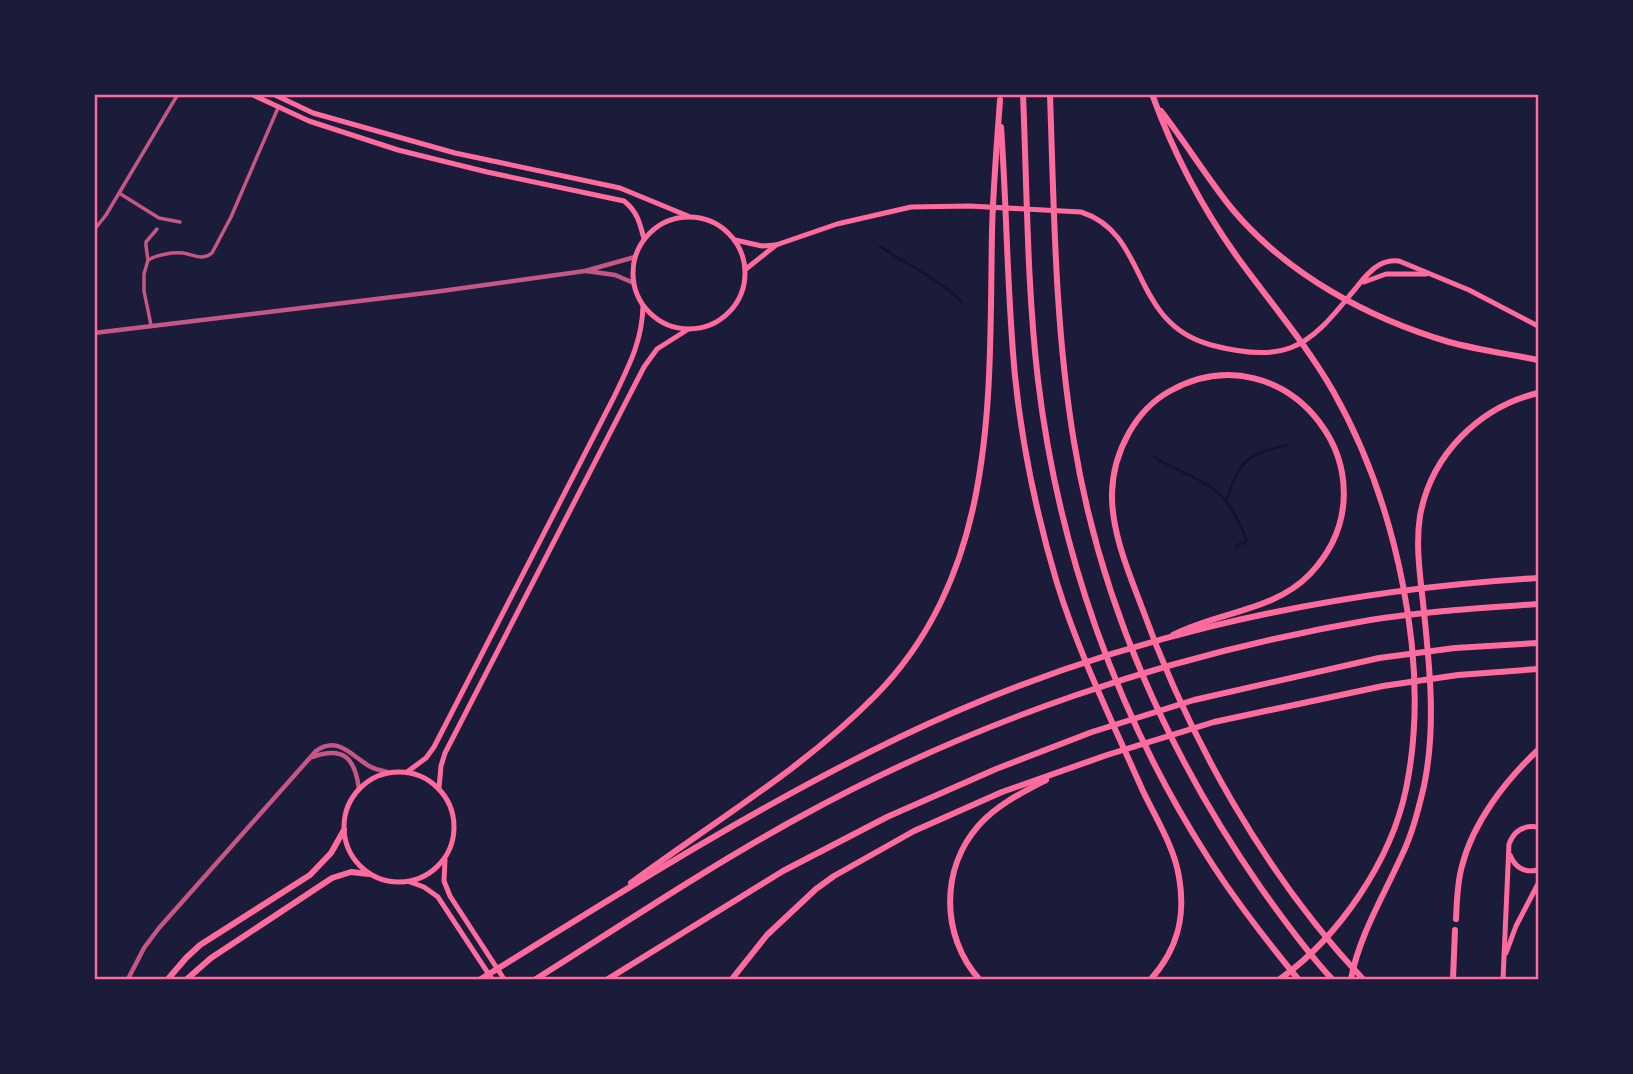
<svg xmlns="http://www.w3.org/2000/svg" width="1633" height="1074" font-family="Rubik,sans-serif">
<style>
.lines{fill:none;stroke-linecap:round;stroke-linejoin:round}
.stream{stroke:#12122b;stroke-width:2.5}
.minor{stroke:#c65784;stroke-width:3.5}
.tertiary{stroke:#c65784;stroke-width:4.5}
.secondary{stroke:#ff6b9d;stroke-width:5}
.motorway{stroke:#ff6b9d;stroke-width:6}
.neatline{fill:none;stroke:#ff6b9d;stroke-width:2.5}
</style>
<rect width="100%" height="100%" fill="#1b1b3a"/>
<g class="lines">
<g class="stream">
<path d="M880,246C907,265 938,278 962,302"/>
<path d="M1154,457C1205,487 1223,479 1247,541L1236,546"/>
<path d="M1227,499C1239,460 1248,454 1287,445"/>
</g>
<g class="minor">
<polyline points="119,193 159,218 180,222"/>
<polyline points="94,230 106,215 178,94"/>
<path d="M148,260C157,255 172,252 183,253C195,255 202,261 212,253L231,217L278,108"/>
<polyline points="151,325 144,291 144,274 148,260 146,246 146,242 157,229"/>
</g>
<g class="tertiary">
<polyline points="586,271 615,275 634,283"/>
<polyline points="94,333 434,292 585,271 635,257"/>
<path d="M312,757C344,746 355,758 359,789"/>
<path d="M128,979L144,948L159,928L316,751C337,736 350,754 366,764C372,769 380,770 387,772"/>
</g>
<g class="secondary">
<path d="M251,94L309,121L398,150L487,172L624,201C637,211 640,223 644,239"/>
<polyline points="273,94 313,113 455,153 620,188 688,216"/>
<circle cx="689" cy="273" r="56"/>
<path d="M735,240L762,246L776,245L837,224L911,207L969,206L1081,212C1150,234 1129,323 1211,345C1234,351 1266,357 1290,348C1318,338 1338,309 1356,288C1363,279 1370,270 1379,265C1386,261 1392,260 1399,261L1469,290L1538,326"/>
<polyline points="746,269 776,245"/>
<polyline points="1364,282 1386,274 1426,274"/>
<circle cx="399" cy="827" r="55"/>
<path d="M407,772L426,758L434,747L614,397C629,365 642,342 643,306"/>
<polyline points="439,788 441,766 445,753 644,367 657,349 687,330"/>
<path d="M1510,855C1515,868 1525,873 1538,870"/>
<polyline points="445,860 444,881 450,896 504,979"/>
<polyline points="410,882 424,887 438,897 492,979"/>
<polyline points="1506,953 1516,926 1538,884"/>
<path d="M1503,979L1509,844C1514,830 1524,825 1538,827"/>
</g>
<g class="motorway">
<path d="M1023,94C1027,190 1027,286 1038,380C1058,548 1116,714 1207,856C1234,899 1266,940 1298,979"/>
<path d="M1050,94C1054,211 1055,328 1074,442C1100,602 1169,756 1261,888C1283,919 1306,951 1332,979"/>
<path d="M1152,94C1173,152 1202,208 1238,258C1270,302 1306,344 1333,391C1396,502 1432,664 1406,789C1391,861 1339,937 1280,979"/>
<path d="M1161,111C1186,143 1207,178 1233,210C1288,275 1368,318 1449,342C1478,350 1509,354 1538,360"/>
<path d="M1001,127C1007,210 1007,293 1015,376C1022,445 1037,516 1057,583C1079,654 1112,721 1142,789C1155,817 1174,846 1179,877C1186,916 1178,949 1151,979"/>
<path d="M1173,635C1216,612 1275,611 1310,574C1403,476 1287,326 1170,391C1135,410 1113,453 1112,493C1111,530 1128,571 1141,605C1189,739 1265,875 1363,979"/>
<path d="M631,883C713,822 803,769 875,696C999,570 989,395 992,232C993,188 997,144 1000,100"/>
<path d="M1456,919C1457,901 1457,883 1462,866C1473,822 1506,780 1538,750"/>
<polyline points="168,979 186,958 200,945 310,875 331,853 344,830"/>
<polyline points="187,979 211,958 332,878 351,872 369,874"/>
<path d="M481,979C618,894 755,807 900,737C1099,641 1318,591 1538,578"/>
<path d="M536,979C622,925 707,868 796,819C973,721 1171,654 1370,620C1426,611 1482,608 1538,604"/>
<polyline points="608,979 783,871 887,817 996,769 1092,732 1194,700 1379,658 1455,648 1538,643"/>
<polyline points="732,979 767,935 816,889 834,876 914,831 1002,792 1107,755 1214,722 1383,686 1458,675 1538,669"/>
<path d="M979,979C941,936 940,869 979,825C997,805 1021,793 1046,780"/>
<path d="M1351,979C1359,936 1383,897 1401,857C1412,835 1418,811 1424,786C1436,728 1430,670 1424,612C1421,581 1415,547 1420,516C1431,455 1479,407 1538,393"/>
<polyline points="1453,979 1455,930"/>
</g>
</g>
<rect width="1633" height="1074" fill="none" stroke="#1b1b3a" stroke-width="192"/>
<rect x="96" y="96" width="1441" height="882" class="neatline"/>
</svg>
